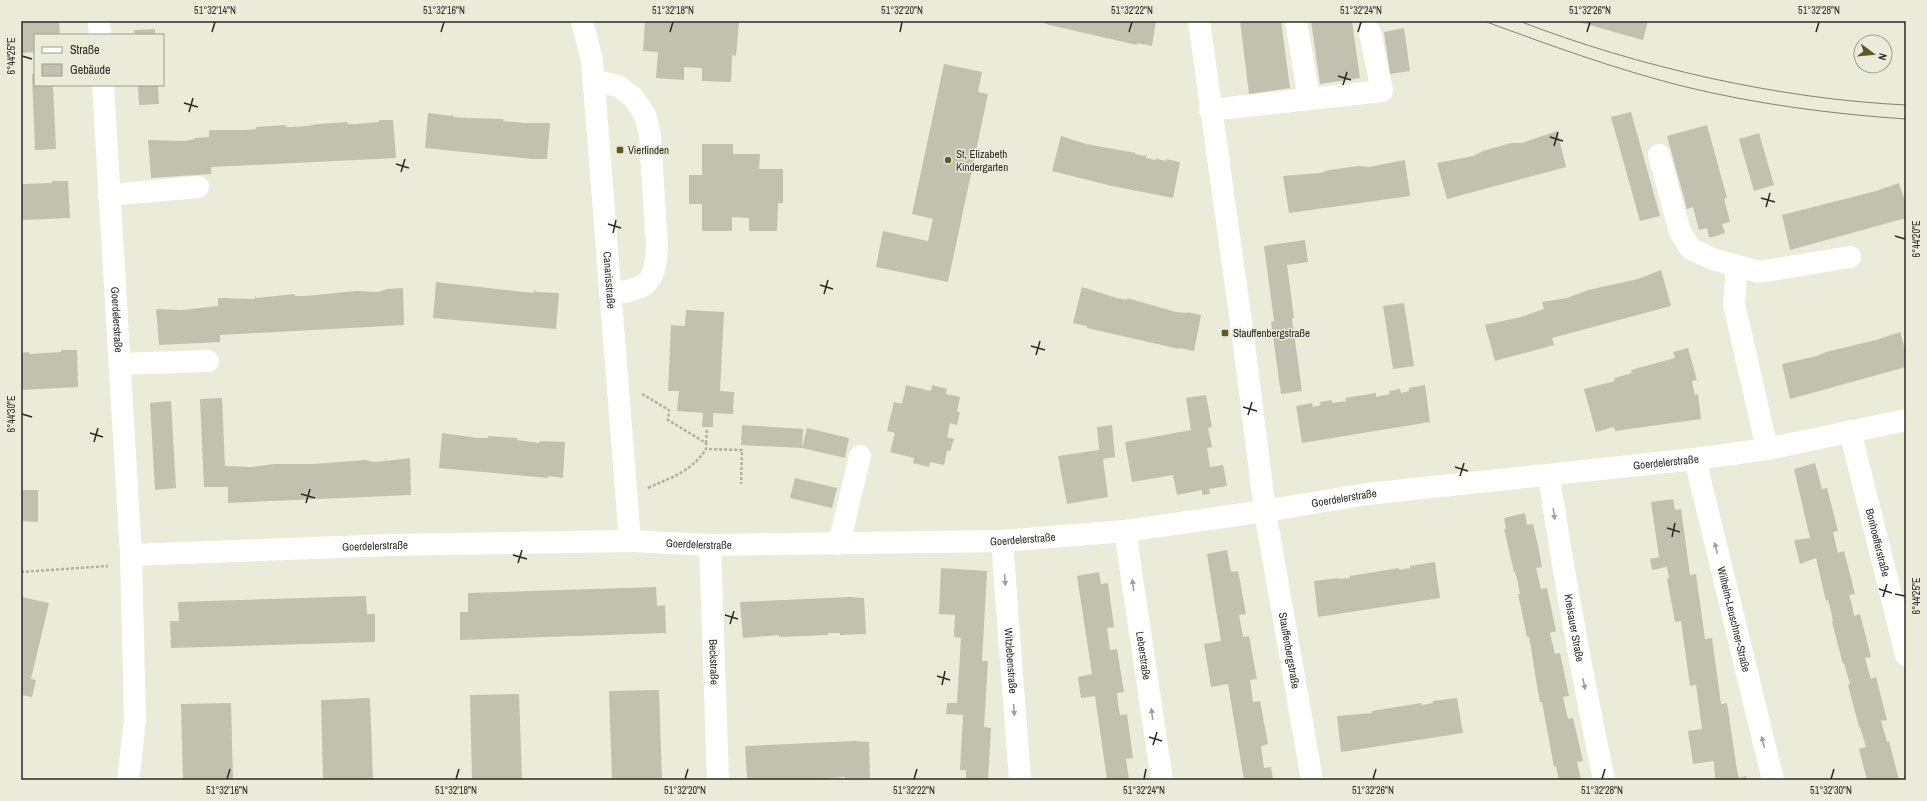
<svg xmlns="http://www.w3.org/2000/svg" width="1927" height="801" font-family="'Archivo Narrow',sans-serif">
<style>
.building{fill:#c2c1b0}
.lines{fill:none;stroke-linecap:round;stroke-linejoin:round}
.path{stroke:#b0b0a2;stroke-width:2.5;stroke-dasharray:3 2;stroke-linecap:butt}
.minor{stroke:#fff;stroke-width:22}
.tram{stroke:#818175;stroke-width:1}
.oneway{fill:#a09f9c}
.ticks{fill:none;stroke:#2b2a24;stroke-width:1.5}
.poi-dot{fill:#5e5a26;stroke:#ebebd9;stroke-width:1.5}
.labels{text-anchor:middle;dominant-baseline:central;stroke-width:3;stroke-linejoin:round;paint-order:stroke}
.poi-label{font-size:11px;fill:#2b2a24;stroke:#ebebd9;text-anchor:start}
.street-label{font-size:11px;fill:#2b2a24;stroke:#ebebd9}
.neatline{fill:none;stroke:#2b2a24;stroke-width:1.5}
.ticks-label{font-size:10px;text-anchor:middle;fill:#2b2a24}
</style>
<rect width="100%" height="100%" fill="#ebebd9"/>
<g class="building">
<polygon points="21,21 59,21 60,35 35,35 35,52 21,53"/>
<polygon points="645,21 739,21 736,56 732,55 731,82 702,81 702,68 684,67 684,80 656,78 658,52 643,51"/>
<polygon points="1045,21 1156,21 1152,46 1137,43 1137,45 1045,24"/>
<polygon points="1240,21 1281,21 1290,88 1249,94"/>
<polygon points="1311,21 1352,21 1360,78 1320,84"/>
<polygon points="1575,21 1648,21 1643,40"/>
<polygon points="1404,28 1410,71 1390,74 1384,32"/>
<polygon points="155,29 155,35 135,35 134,30"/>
<polygon points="944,64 982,72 978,92 988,94 948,282 876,267 883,231 928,241 933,219 912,214"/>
<polygon points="32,74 35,74 35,85 53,85 56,149 35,150"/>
<polygon points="138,85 158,85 159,104 139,105"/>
<polygon points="1631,112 1660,216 1640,221 1611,117"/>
<polygon points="428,113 452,116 453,113 453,117 465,118 466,115 466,118 504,119 503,121 525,123 550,123 547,159 533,159 425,148"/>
<polygon points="379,120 393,120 396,158 211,167 211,174 151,178 148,140 185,141 195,139 195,138 209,137 209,130 246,130 256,129 256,127 286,125 286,127 295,127 296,125 296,127 307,126 318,124 347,122 347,124 357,124 379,122"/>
<polygon points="1707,125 1727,198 1724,199 1730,222 1722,224 1725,233 1713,237 1709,237 1707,228 1699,230 1693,207 1687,209 1667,136"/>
<polygon points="1557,131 1566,167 1447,199 1437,163 1473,156 1483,151 1511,143 1522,143"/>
<polygon points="1759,133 1774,185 1754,191 1739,139"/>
<polygon points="1061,136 1086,144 1136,153 1135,154 1145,156 1147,153 1146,158 1156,160 1156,157 1157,159 1166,161 1166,159 1180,162 1173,198 1112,186 1052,171"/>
<polygon points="702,144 733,144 733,154 760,154 759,169 783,169 783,203 778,203 777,231 749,231 749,218 732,217 732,231 702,231 702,204 689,204 689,175 702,175"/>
<polygon points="1405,160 1410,196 1289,213 1283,176 1320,173 1329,170 1359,166 1369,167"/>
<polygon points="52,181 68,181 70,218 21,220 21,184 52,183"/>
<polygon points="1899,183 1906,204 1906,218 1790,250 1782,215 1876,191"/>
<polygon points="1305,240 1308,262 1287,265 1294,318 1292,319 1302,391 1281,394 1271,322 1274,321 1264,246"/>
<polygon points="1661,270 1671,306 1552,338 1554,345 1495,361 1485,325 1521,317 1544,309 1542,302 1567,298 1588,290 1638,279"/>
<polygon points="436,282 533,293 535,289 535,292 559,293 556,329 433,318"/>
<polygon points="1082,287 1117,298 1127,300 1127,298 1176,312 1187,313 1187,312 1201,315 1194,351 1180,348 1179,349 1087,328 1087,326 1073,323"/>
<polygon points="403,288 404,325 220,335 220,342 159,345 156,309 182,310 218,306 218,298 255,299 255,295 256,298 295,294 295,296 305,296 356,291 378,292 387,289"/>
<polygon points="1404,303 1414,366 1393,369 1383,306"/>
<polygon points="686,310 724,312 720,391 734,392 733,414 713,413 713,427 702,427 703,413 677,411 679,391 668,391 671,325 685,326"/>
<polygon points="1900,332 1906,352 1906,367 1790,399 1782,364 1817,356 1826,352 1876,340"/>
<polygon points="1688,348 1697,380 1692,381 1695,395 1698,394 1701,419 1615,431 1614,427 1596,432 1584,389 1615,381 1614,378 1632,373 1631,370 1675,358 1673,352"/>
<polygon points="61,350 77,350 78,387 21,390 21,353 29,352 29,354 61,352"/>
<polygon points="906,385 931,391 932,385 947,389 946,394 960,397 957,412 960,412 957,425 950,423 947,437 954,439 950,451 947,451 944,465 930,462 929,467 913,463 914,458 890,452 895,433 887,431 894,402 902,404"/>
<polygon points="1425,385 1430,422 1302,443 1296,406 1312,403 1313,407 1321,405 1320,402 1332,400 1332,403 1346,401 1345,398 1376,393 1376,397 1390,394 1389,391 1400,389 1401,393 1409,391 1409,388"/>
<polygon points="1206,395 1212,427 1208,428 1212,447 1207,448 1210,467 1223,465 1227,486 1209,489 1210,494 1202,495 1202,490 1177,495 1173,475 1132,482 1125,442 1191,430 1186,398"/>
<polygon points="222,398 225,466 252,467 274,464 313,464 365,460 374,462 385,461 385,458 386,461 410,458 411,495 228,503 228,487 204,487 200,399"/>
<polygon points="171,401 176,488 155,490 150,403"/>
<polygon points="742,425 803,429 802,448 741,445"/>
<polygon points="1112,425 1115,457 1103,459 1108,497 1067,504 1058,456 1099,450 1097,427"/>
<polygon points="807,428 849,438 845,458 802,448"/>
<polygon points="442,433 478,438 488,438 488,436 517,438 517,440 539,443 540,441 565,442 563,478 548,476 548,478 439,468"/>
<polygon points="1815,463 1822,489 1827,488 1838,531 1833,532 1838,553 1844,551 1855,594 1849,595 1852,605 1854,616 1860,614 1871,657 1865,658 1868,669 1871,679 1876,677 1887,720 1881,721 1887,742 1889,741 1899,780 1867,780 1859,749 1866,747 1860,727 1859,727 1848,685 1850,684 1847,674 1844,663 1843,664 1832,622 1833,621 1831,611 1828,600 1826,601 1816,558 1800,564 1794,540 1810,538 1794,469"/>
<polygon points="795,478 837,488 832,508 790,498"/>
<polygon points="21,490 38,490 38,522 21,521"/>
<polygon points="1673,499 1675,510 1681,509 1690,575 1696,574 1705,639 1712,638 1721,704 1727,703 1737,770 1739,778 1746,776 1747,780 1715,780 1714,761 1693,764 1688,731 1702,729 1696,685 1690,686 1681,621 1675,622 1667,579 1669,578 1667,567 1652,570 1650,559 1659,557 1651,502"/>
<polygon points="1525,513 1527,525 1533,524 1538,545 1542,567 1536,568 1541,589 1547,588 1556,631 1550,633 1555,654 1560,653 1569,696 1563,697 1568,719 1573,718 1583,761 1577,762 1581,780 1559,780 1556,766 1554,767 1542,702 1540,702 1536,680 1531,647 1529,637 1527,637 1518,594 1520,594 1518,583 1515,572 1514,572 1504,529 1506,529 1504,518"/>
<polygon points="1227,550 1231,572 1238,571 1242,592 1246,614 1239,615 1243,637 1249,636 1253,658 1257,679 1250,680 1253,702 1260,701 1268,744 1261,746 1264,768 1271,767 1273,780 1244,780 1228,684 1211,687 1204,644 1221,641 1207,554"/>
<polygon points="1435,562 1440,598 1318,617 1314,581 1338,578 1339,579 1350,578 1350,576 1399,568 1399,570 1410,568 1410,566"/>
<polygon points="941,568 987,571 982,661 988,661 984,727 991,728 988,780 966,780 966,770 960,770 963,715 946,714 947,703 957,703 961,638 954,637 955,615 939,614"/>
<polygon points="1099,572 1101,584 1108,583 1114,627 1107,628 1110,650 1117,649 1124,692 1117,693 1118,704 1120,715 1127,714 1133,758 1126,759 1129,780 1107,780 1095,696 1081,698 1078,677 1092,674 1077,576"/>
<polygon points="656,587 657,606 665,605 666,633 460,640 460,612 468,612 468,593"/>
<polygon points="366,596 367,614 375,614 375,642 171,648 170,621 179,621 178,602"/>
<polygon points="22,597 49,603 31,679 36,680 32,697 21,695"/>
<polygon points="850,597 864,598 866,634 840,635 840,633 828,633 828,635 779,637 779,635 743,638 740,602"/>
<polygon points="659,690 662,780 612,780 609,691"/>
<polygon points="519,694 522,780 472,780 470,695"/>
<polygon points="370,698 373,780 323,780 321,700"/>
<polygon points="1457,698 1463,733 1341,752 1337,716 1372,713 1372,711 1421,703 1422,705 1433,703 1433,701"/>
<polygon points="231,703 233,780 183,780 181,704"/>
<polygon points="854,741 869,742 870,778 845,778 845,777 808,780 747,780 745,746"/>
</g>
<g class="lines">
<g class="path">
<polyline points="642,394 669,410 668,420 706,443 706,449 742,450 741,484"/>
<polyline points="706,443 707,428"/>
<path d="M648,488C672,477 691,472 706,449"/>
<polyline points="21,572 108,566"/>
</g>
<g class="minor">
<polyline points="99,21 100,35"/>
<path id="s1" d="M582,21L592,60L630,541"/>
<path id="s2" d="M1199,21L1244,344L1265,511L1312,780"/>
<polyline points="1296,21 1309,99"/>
<path d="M593,80L618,86L633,97L645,115L650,135L657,248C655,286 645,289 610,294"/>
<path id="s3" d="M103,85L131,555L391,545L630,541L710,545L1002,541L1125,531L1265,511L1367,494L1695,459L1767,449L1906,420"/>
<polyline points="1210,110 1382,91 1370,32"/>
<polyline points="1659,155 1680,232 1691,249 1713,259 1759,272 1850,257"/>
<polyline points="109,195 198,187"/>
<polyline points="1737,266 1734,304 1767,449"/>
<polyline points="119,364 208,361"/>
<path id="s4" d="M1850,431L1906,655"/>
<path id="s5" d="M1695,459L1773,780"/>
<path id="s6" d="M1549,476C1564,578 1583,679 1604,780"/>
<path id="s7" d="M1125,531L1162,780"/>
<path id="s8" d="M1002,541L1020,780"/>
<polyline points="839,544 860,456"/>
<path id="s9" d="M710,545L718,780"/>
<polyline points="128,780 135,721 131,555"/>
</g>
<g class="tram">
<path d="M1484,21C1549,45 1615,69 1682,86C1755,104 1831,114 1906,119"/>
<path d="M1519,21C1638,67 1779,99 1906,105"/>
</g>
</g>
<defs><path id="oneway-solid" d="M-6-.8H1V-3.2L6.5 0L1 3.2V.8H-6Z"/></defs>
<g class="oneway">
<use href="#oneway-solid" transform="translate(1554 514) rotate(82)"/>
<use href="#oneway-solid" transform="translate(1716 548) rotate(-104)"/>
<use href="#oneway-solid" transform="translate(1005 580) rotate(86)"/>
<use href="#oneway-solid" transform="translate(1133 585) rotate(-98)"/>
<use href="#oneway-solid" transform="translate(1584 684) rotate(78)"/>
<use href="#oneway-solid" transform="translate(1014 710) rotate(86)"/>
<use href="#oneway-solid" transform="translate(1152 714) rotate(-98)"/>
<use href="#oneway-solid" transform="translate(1763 742) rotate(-104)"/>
</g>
<path class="ticks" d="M212,32L215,22M441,32L444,22M670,32L673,22M900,32L902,22M1129,32L1132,22M1358,32L1361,22M1587,32L1590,22M1816,32L1819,22M22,56L32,59M1338,76L1351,80M1343,85L1347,72M184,103L198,107M189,112L193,98M1550,137L1563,141M1554,146L1558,132M396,164L409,168M401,172L405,159M1761,198L1775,202M1766,207L1770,193M608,224L621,228M613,233L616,220M1895,236L1905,239M820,285L833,289M824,294L828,280M1031,346L1045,350M1036,355L1040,341M1243,407L1257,411M22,414L32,417M1248,415L1252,402M90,433L103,437M94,442L98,428M1455,467L1468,471M1460,476L1464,463M301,494L315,498M306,503L310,489M1667,528L1680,532M1672,537L1675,523M513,555L527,559M518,563L522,550M1879,589L1892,593M1895,594L1905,596M1883,597L1887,584M725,615L738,619M730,624L734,611M937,676L950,680M942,685L945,671M1149,737L1162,741M1153,745L1157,732M227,779L230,769M456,779L459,769M685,779L688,769M914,779L917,769M1144,779L1146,769M1373,779L1376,769M1602,779L1605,769M1831,779L1834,769"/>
<g class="poi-dot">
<rect x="616" y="146" width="8" height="8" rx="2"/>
<circle cx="948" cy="160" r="4"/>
<rect x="1221" y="329" width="8" height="8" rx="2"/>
</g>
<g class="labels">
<g class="poi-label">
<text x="628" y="150">Vierlinden</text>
<text x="956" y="154">St, Elizabeth<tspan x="956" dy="13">Kindergarten</tspan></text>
<text x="1233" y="333">Stauffenbergstraße</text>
</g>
<g class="street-label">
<text stroke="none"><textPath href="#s1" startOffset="261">Canarisstraße</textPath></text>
<text stroke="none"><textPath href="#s3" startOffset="235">Goerdelerstraße</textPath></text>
<text stroke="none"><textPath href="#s3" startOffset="2011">Goerdelerstraße</textPath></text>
<text stroke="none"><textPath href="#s3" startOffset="1687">Goerdelerstraße</textPath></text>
<text stroke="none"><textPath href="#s3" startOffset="1363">Goerdelerstraße</textPath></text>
<text stroke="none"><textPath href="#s3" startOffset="1039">Goerdelerstraße</textPath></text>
<text stroke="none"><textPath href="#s4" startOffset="115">Bonhoefferstraße</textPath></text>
<text stroke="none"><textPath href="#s3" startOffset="715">Goerdelerstraße</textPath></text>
<text stroke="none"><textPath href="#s5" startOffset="165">Wilhelm-Leuschner-Straße</textPath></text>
<text stroke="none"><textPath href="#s6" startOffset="154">Kreisauer Straße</textPath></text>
<text stroke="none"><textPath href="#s2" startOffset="636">Stauffenbergstraße</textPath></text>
<text stroke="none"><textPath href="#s7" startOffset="126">Leberstraße</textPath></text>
<text stroke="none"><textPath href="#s8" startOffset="120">Witzlebenstraße</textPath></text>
<text stroke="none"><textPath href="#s9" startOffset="117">Beckstraße</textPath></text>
</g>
</g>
<rect width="1927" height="801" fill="none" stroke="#ebebd9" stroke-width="44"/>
<rect x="34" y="34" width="130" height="52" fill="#ebebd9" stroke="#9e9e91"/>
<rect x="42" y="47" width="20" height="6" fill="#ffffff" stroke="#9e9e91"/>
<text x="70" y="54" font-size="12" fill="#2b2a24">Straße</text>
<rect x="42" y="64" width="20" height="12" fill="#c2c1b0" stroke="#9e9e91"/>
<text x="70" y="74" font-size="12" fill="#2b2a24">Gebäude</text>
<g transform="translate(1873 54) rotate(106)"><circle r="19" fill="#ebebd9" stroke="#9e9e91"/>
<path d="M0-3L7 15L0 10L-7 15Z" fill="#5e5a26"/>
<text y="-6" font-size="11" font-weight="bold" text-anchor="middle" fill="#2b2a24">N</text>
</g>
<rect x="22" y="22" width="1883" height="757" class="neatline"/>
<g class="ticks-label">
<text x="215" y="14">51°32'14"N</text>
<text x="444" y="14">51°32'16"N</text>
<text x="673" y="14">51°32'18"N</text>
<text x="902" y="14">51°32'20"N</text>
<text x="1132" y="14">51°32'22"N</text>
<text x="1361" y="14">51°32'24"N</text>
<text x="1590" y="14">51°32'26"N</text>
<text x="1819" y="14">51°32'28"N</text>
<text transform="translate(11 56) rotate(-90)" y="4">6°44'25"E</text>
<text transform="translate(1916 239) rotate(-90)" y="4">6°44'20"E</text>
<text transform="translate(11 414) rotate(-90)" y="4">6°44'30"E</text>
<text transform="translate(1916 596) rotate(-90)" y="4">6°44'25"E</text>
<text x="227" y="794">51°32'16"N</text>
<text x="456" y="794">51°32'18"N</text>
<text x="685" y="794">51°32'20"N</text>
<text x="914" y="794">51°32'22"N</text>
<text x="1144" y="794">51°32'24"N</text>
<text x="1373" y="794">51°32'26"N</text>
<text x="1602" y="794">51°32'28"N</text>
<text x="1831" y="794">51°32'30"N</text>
</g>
</svg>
